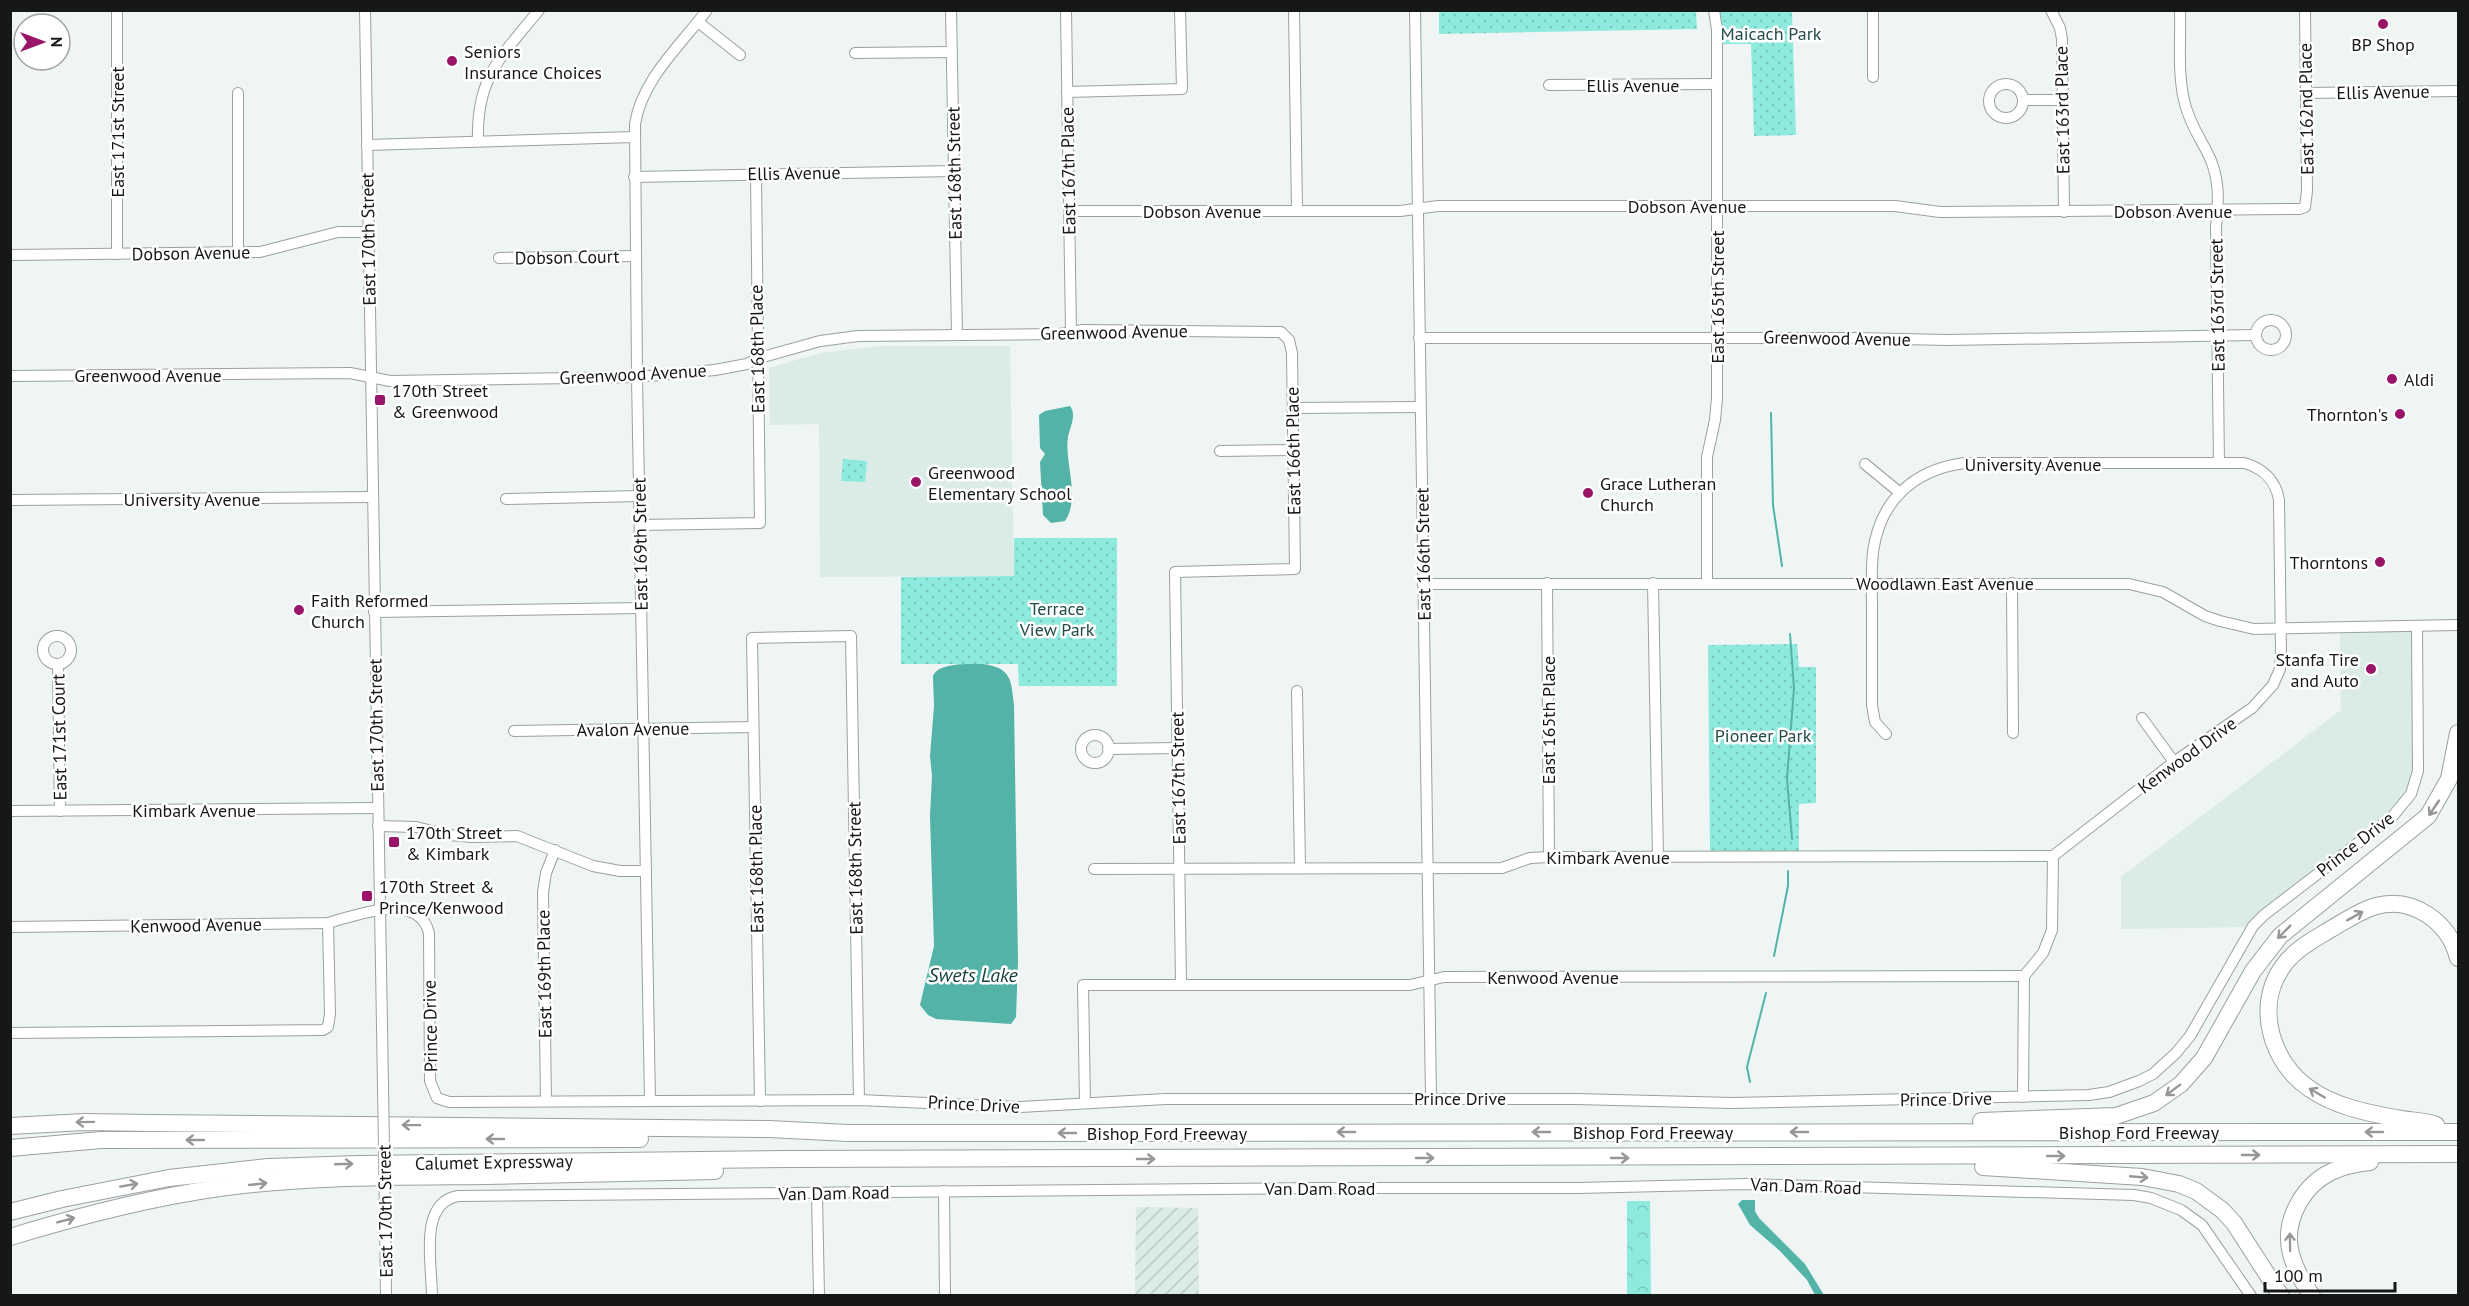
<svg xmlns="http://www.w3.org/2000/svg" width="2469" height="1306" font-family="'PT Sans',sans-serif">
<style>
.built{fill:#dbebe8}
.industrial{fill:url(#industrial-furrows)}
.forest{fill:url(#forest-crowns)}
.park{fill:url(#park-dots)}
.water{fill:#54b3a7}
.lines{fill:none;stroke-linecap:round;stroke-linejoin:round}
.stream{stroke:#54b3a7;stroke-width:2}
.minor-casing{stroke:#9aa19f;stroke-width:12}
.highway-casing{stroke:#9aa19f;stroke-width:18}
.minor{stroke:#fff;stroke-width:10}
.highway{stroke:#fff;stroke-width:16}
.minor-bridge-casing{stroke:#9aa19f;stroke-width:12;stroke-linecap:butt}
.minor-bridge{stroke:#fff;stroke-width:10}
.oneway{stroke:#969797}
.poi-dot{fill:#9a1467;stroke:#fff;stroke-width:2}
.labels{text-anchor:middle;dominant-baseline:central;stroke-width:5;stroke-linejoin:round;paint-order:stroke}
.park-label{font-size:18px;fill:#224c47;stroke:#fff}
.poi-label{font-size:18px;fill:#161817;stroke:#fff;text-anchor:start}
.street-label{font-size:18px;fill:#161817;stroke:#fff}
.water-label{font-size:20px;font-style:italic;fill:#143f3a;stroke:#fff}
</style>
<defs>
<pattern id="industrial-furrows" width="10" height="10" patternUnits="userSpaceOnUse" patternTransform="scale(1.5)"><rect width="10" height="10" fill="#dbebe8"/><path d="M-1 1l2-2M0 10L10 0M9 11l2-2" fill="none" stroke="#bbc9c6"/></pattern>
<pattern id="forest-crowns" width="20" height="18" patternUnits="userSpaceOnUse" patternTransform="scale(1.5)"><rect width="20" height="18" fill="#8eeadd"/><path d="M2 6a3 3 0 1 1 6 0M12 15a3 3 0 1 1 6 0" fill="none" stroke="#7ac8bd"/></pattern>
<pattern id="park-dots" width="8" height="8" patternUnits="userSpaceOnUse" patternTransform="scale(1.5)"><rect width="8" height="8" fill="#8eeadd"/><path d="M2 2h.1M6 6h.1" fill="none" stroke="#7ac8bd" stroke-width="1.8" stroke-linecap="round"/></pattern>
</defs>
<rect width="100%" height="100%" fill="#eef5f4"/>
<g class="built">
<polygon points="880,346 1010,346 1014,576 820,577 819,424 770,425 769,368 820,353"/>
<polygon points="2412,629 2414,763 2412,778 2407,792 2391,811 2246,927 2121,929 2121,877 2341,710 2340,630"/>
</g>
<polygon class="industrial" points="1136,1207 1198,1208 1199,1295 1135,1295"/>
<polygon class="forest" points="1627,1201 1650,1201 1651,1295 1627,1295"/>
<g class="park">
<polygon points="1439,11 1696,11 1697,29 1439,34"/>
<polygon points="1720,11 1792,11 1796,135 1754,136 1751,44 1721,44"/>
<polygon points="843,459 867,461 865,482 841,481"/>
<polygon points="1014,538 1117,538 1117,686 1019,686 1018,664 901,664 901,577 1014,576"/>
<polygon points="1797,644 1799,667 1816,667 1816,803 1799,804 1799,851 1710,851 1708,645"/>
</g>
<g class="water">
<path d="M1070,406C1077,415 1070,427 1068,437C1064,462 1081,497 1065,521L1051,523L1043,515L1040,462L1045,454L1040,448L1039,415L1045,411Z"/>
<path d="M983,664C1012,668 1011,680 1014,705L1018,962L1016,1017L1011,1024L936,1019L928,1015L920,1005L934,946L930,816L932,776L930,756L934,706L933,676C938,662 970,664 983,664Z"/>
<polygon points="1742,1200 1755,1200 1755,1211 1759,1218 1805,1264 1824,1295 1815,1295 1807,1280 1780,1251 1750,1225 1738,1204"/>
</g>
<g class="lines">
<g class="stream">
<polyline points="1771,413 1773,505 1782,566"/>
<polyline points="1790,634 1794,688 1787,779 1792,839"/>
<polyline points="1774,956 1788,886 1788,871"/>
<polyline points="1750,1082 1747,1067 1766,993"/>
</g>
<defs>
<g id="minor">
<polyline points="117,10 117,254"/>
<polyline points="365,10 383,1086"/>
<polyline points="951,10 957,335"/>
<polyline points="1066,10 1071,332"/>
<polyline points="1294,10 1297,211"/>
<polyline points="1415,10 1431,1098"/>
<polyline points="1873,10 1873,77"/>
<polyline points="2051,10 2060,28 2062,39 2064,212"/>
<path d="M2180,10C2181,41 2177,74 2185,104C2189,121 2198,135 2206,150C2220,175 2219,200 2216,227L2219,463"/>
<polyline points="698,22 740,55"/>
<polyline points="855,53 952,52"/>
<circle cx="2006" cy="101" r="17"/>
<polyline points="1549,85 1717,84"/>
<polyline points="1067,92 1182,89 1180,10"/>
<polyline points="238,93 238,252"/>
<polyline points="2307,93 2458,91"/>
<polyline points="2023,100 2062,100"/>
<path d="M478,141C476,77 501,57 539,10"/>
<polyline points="367,145 634,137"/>
<polyline points="634,177 955,171"/>
<polyline points="1069,211 1400,211 1438,206 1895,206 1940,212 2300,209 2305,207 2307,191 2305,10"/>
<polyline points="10,255 260,252 338,232 368,232"/>
<polyline points="499,258 636,256"/>
<circle cx="2271" cy="335" r="15"/>
<polyline points="1419,338 1853,338 1948,340 2256,335"/>
<polyline points="10,376 350,373 390,381 637,377 715,370 747,364 756,359 820,341 858,336 1060,334 1083,330 1281,332 1289,340 1292,353 1295,569 1175,572 1181,984"/>
<polyline points="1293,408 1420,407"/>
<polyline points="1220,451 1293,450"/>
<polyline points="1865,464 1899,492"/>
<polyline points="506,499 639,496"/>
<polyline points="10,500 373,497"/>
<polyline points="640,525 760,523 756,174"/>
<polyline points="1547,583 1549,857"/>
<polyline points="1653,583 1658,857"/>
<polyline points="1707,583 1707,457 1715,420 1717,398 1717,30 1714,10"/>
<polyline points="2012,583 2013,733"/>
<polyline points="1423,584 2129,584 2163,592 2205,616 2220,621 2254,629 2458,625"/>
<polyline points="374,612 641,608"/>
<circle cx="57" cy="650" r="14"/>
<polyline points="58,664 60,811"/>
<polyline points="1297,691 1300,868"/>
<polyline points="2142,718 2174,762"/>
<polyline points="514,731 753,727"/>
<path d="M1886,734L1875,722L1872,705C1872,673 1872,640 1872,608C1872,590 1871,570 1873,552C1880,500 1914,470 1964,463H2244C2263,468 2276,481 2279,500L2281,653L2280,669L2273,685L2252,708L2174,762L2053,856"/>
<circle cx="1095" cy="749" r="14"/>
<polyline points="1108,749 1178,748"/>
<polyline points="10,811 378,808"/>
<polyline points="378,826 416,827 449,835 472,837 517,836 593,866 620,871 646,871"/>
<polyline points="1094,869 1502,868 1530,858 1549,857 2053,856"/>
<path d="M10,927L328,923C356,915 419,891 429,933L430,1081L437,1098L449,1102L859,1100L1020,1107L1166,1099H1576L1732,1103L2089,1095L2109,1092L2139,1081L2153,1074L2176,1053L2190,1036L2253,926L2264,915L2392,817L2411,794L2418,771L2417,626"/>
<polyline points="10,1033 323,1030 328,1027 330,1014 328,923"/>
<polyline points="2023,1097 2024,976 2043,953 2052,930 2053,856"/>
<polyline points="546,1101 543,892 546,873 555,850"/>
<path d="M650,1101L637,377L635,124C642,79 681,45 707,10"/>
<polyline points="760,1101 752,638 851,636 859,1100"/>
<polyline points="1085,1103 1083,985 1410,985 1444,977 2024,976"/>
<polyline points="944,1191 945,1296"/>
<polyline points="817,1194 819,1296"/>
<polyline points="385,1214 386,1296"/>
<path d="M432,1296C432,1264 418,1203 458,1196L1325,1188H1578L1746,1184L2134,1195L2151,1198L2181,1210L2202,1225L2251,1296"/>
</g>
<g id="highway">
<polyline points="1981,1121 2116,1116 2154,1103 2181,1084 2204,1058 2253,971 2280,936 2428,816 2449,779 2458,733"/>
<path d="M2436,1125C2423,1120 2409,1121 2396,1118C2367,1113 2334,1106 2310,1089C2272,1064 2255,1008 2281,969C2293,950 2313,940 2331,929C2345,921 2359,911 2376,906C2413,896 2449,922 2458,958"/>
<polyline points="10,1126 84,1122 151,1123 769,1129 848,1133 2458,1132"/>
<polyline points="10,1148 101,1140 640,1139"/>
<polyline points="1983,1167 2142,1177 2179,1184 2196,1191 2222,1210 2234,1223 2281,1296"/>
<polyline points="10,1212 62,1199 169,1178 268,1167 359,1164 791,1159 2458,1154"/>
<path d="M10,1237C79,1216 148,1198 219,1188C308,1176 397,1177 487,1176C563,1175 639,1173 715,1171"/>
<path d="M2312,1296C2303,1283 2295,1269 2291,1254C2282,1219 2305,1181 2338,1169C2348,1165 2359,1163 2370,1162"/>
</g>
</defs>
<use href="#minor" class="minor-casing"/>
<use href="#highway" class="highway-casing"/>
<use href="#minor" class="minor"/>
<use href="#highway" class="highway"/>
<defs>
<polyline id="minor-bridge" points="383,1086 385,1214"/>
</defs>
<use href="#minor-bridge" class="minor-bridge-casing"/>
<use href="#minor-bridge" class="minor-bridge"/>
</g>
<defs><path id="oneway-shaft" d="M-6 0H5M1.5-3L5.5 0L1.5 3" fill="none" stroke-width="1.6" stroke-linecap="round" stroke-linejoin="round" transform="scale(1.5)"/></defs>
<g class="oneway">
<use href="#oneway-shaft" transform="translate(2434 808) rotate(124)"/>
<use href="#oneway-shaft" transform="translate(2355 916) rotate(-29)"/>
<use href="#oneway-shaft" transform="translate(2284 932) rotate(135)"/>
<use href="#oneway-shaft" transform="translate(2173 1090) rotate(143)"/>
<use href="#oneway-shaft" transform="translate(2317 1093) rotate(-150)"/>
<use href="#oneway-shaft" transform="translate(85 1122) rotate(179)"/>
<use href="#oneway-shaft" transform="translate(411 1125) rotate(-179)"/>
<use href="#oneway-shaft" transform="translate(1346 1132) rotate(180)"/>
<use href="#oneway-shaft" transform="translate(1541 1132) rotate(180)"/>
<use href="#oneway-shaft" transform="translate(1799 1132) rotate(180)"/>
<use href="#oneway-shaft" transform="translate(2374 1132) rotate(180)"/>
<use href="#oneway-shaft" transform="translate(1067 1133) rotate(180)"/>
<use href="#oneway-shaft" transform="translate(495 1139) rotate(180)"/>
<use href="#oneway-shaft" transform="translate(195 1140) rotate(180)"/>
<use href="#oneway-shaft" transform="translate(2251 1155)"/>
<use href="#oneway-shaft" transform="translate(2056 1156)"/>
<use href="#oneway-shaft" transform="translate(1425 1158)"/>
<use href="#oneway-shaft" transform="translate(1620 1158)"/>
<use href="#oneway-shaft" transform="translate(1146 1159)"/>
<use href="#oneway-shaft" transform="translate(344 1164) rotate(-2)"/>
<use href="#oneway-shaft" transform="translate(2139 1177) rotate(5)"/>
<use href="#oneway-shaft" transform="translate(258 1184) rotate(-6)"/>
<use href="#oneway-shaft" transform="translate(129 1185) rotate(-10)"/>
<use href="#oneway-shaft" transform="translate(66 1220) rotate(-15)"/>
<use href="#oneway-shaft" transform="translate(2290 1242) rotate(-91)"/>
</g>
<g class="poi-dot">
<circle cx="2383" cy="24" r="6"/>
<circle cx="452" cy="61" r="6"/>
<circle cx="2392" cy="379" r="6"/>
<rect x="374" y="394" width="12" height="12" rx="3"/>
<circle cx="2400" cy="414" r="6"/>
<circle cx="916" cy="482" r="6"/>
<circle cx="1588" cy="493" r="6"/>
<circle cx="2380" cy="562" r="6"/>
<circle cx="299" cy="610" r="6"/>
<circle cx="2371" cy="669" r="6"/>
<rect x="388" y="836" width="12" height="12" rx="3"/>
<rect x="361" y="890" width="12" height="12" rx="3"/>
</g>
<g class="labels">
<g class="park-label">
<text x="1771" y="33">Maicach Park</text>
<text x="1057" y="608">Terrace<tspan x="1057" dy="21">View Park</tspan></text>
<text x="1763" y="735">Pioneer Park</text>
</g>
<g class="poi-label">
<text x="2383" y="44" text-anchor="middle">BP Shop</text>
<text x="464" y="51">Seniors<tspan x="464" dy="21">Insurance Choices</tspan></text>
<text x="2404" y="379">Aldi</text>
<text x="392" y="390">170th Street<tspan x="392" dy="21">&amp; Greenwood</tspan></text>
<text x="2388" y="414" text-anchor="end">Thornton's</text>
<text x="928" y="472">Greenwood<tspan x="928" dy="21">Elementary School</tspan></text>
<text x="1600" y="483">Grace Lutheran<tspan x="1600" dy="21">Church</tspan></text>
<text x="2368" y="562" text-anchor="end">Thorntons</text>
<text x="311" y="600">Faith Reformed<tspan x="311" dy="21">Church</tspan></text>
<text x="2359" y="659" text-anchor="end">Stanfa Tire<tspan x="2359" dy="21">and Auto</tspan></text>
<text x="406" y="832">170th Street<tspan x="406" dy="21">&amp; Kimbark</tspan></text>
<text x="379" y="886">170th Street &amp;<tspan x="379" dy="21">Prince/Kenwood</tspan></text>
</g>
<g class="street-label">
<text x="1633" y="85">Ellis Avenue</text>
<text transform="translate(2383 92) rotate(-1)">Ellis Avenue</text>
<text transform="translate(2306 109) rotate(-91)">East 162nd Place</text>
<text transform="translate(2062 110) rotate(-91)">East 163rd Place</text>
<text transform="translate(117 132) rotate(-90)">East 171st Street</text>
<text transform="translate(1068 171) rotate(-91)">East 167th Place</text>
<text transform="translate(794 173) rotate(-1)">Ellis Avenue</text>
<text transform="translate(954 173) rotate(-91)">East 168th Street</text>
<text x="1687" y="206">Dobson Avenue</text>
<text x="1202" y="211">Dobson Avenue</text>
<text x="2173" y="211">Dobson Avenue</text>
<text transform="translate(368 239) rotate(-91)">East 170th Street</text>
<text transform="translate(191 253) rotate(-1)">Dobson Avenue</text>
<text transform="translate(567 257) rotate(-1)">Dobson Court</text>
<text transform="translate(1717 297) rotate(-90)">East 165th Street</text>
<text transform="translate(2217 305) rotate(-91)">East 163rd Street</text>
<text transform="translate(1114 332) rotate(-1)">Greenwood Avenue</text>
<text transform="translate(1837 338) rotate(1)">Greenwood Avenue</text>
<text transform="translate(757 349) rotate(-91)">East 168th Place</text>
<text transform="translate(633 374) rotate(-3)">Greenwood Avenue</text>
<text x="148" y="375">Greenwood Avenue</text>
<text transform="translate(1293 451) rotate(-91)">East 166th Place</text>
<text x="2033" y="464">University Avenue</text>
<text x="192" y="499">University Avenue</text>
<text transform="translate(640 544) rotate(-91)">East 169th Street</text>
<text transform="translate(1423 554) rotate(-91)">East 166th Street</text>
<text x="1945" y="583">Woodlawn East Avenue</text>
<text transform="translate(1548 720) rotate(-90)">East 165th Place</text>
<text transform="translate(376 725) rotate(-91)">East 170th Street</text>
<text transform="translate(633 729) rotate(-1)">Avalon Avenue</text>
<text transform="translate(59 737) rotate(-91)">East 171st Court</text>
<text transform="translate(2187 755) rotate(-36)">Kenwood Drive</text>
<text transform="translate(1178 778) rotate(-91)">East 167th Street</text>
<text x="194" y="810">Kimbark Avenue</text>
<text transform="translate(2355 844) rotate(-38)">Prince Drive</text>
<text x="1608" y="857">Kimbark Avenue</text>
<text transform="translate(855 868) rotate(-91)">East 168th Street</text>
<text transform="translate(756 869) rotate(-91)">East 168th Place</text>
<text transform="translate(196 925) rotate(-1)">Kenwood Avenue</text>
<text transform="translate(544 974) rotate(-91)">East 169th Place</text>
<text x="1553" y="977">Kenwood Avenue</text>
<text transform="translate(430 1026) rotate(-91)">Prince Drive</text>
<text x="1460" y="1098">Prince Drive</text>
<text transform="translate(1946 1099) rotate(-1)">Prince Drive</text>
<text transform="translate(974 1104) rotate(3)">Prince Drive</text>
<text x="1653" y="1132">Bishop Ford Freeway</text>
<text x="2139" y="1132">Bishop Ford Freeway</text>
<text x="1167" y="1133">Bishop Ford Freeway</text>
<text transform="translate(494 1162) rotate(-1)">Calumet Expressway</text>
<text transform="translate(1806 1186) rotate(2)">Van Dam Road</text>
<text x="1320" y="1188">Van Dam Road</text>
<text transform="translate(834 1193) rotate(-1)">Van Dam Road</text>
<text transform="translate(385 1211) rotate(-91)">East 170th Street</text>
</g>
<g class="water-label">
<text x="973" y="975">Swets Lake</text>
</g>
</g>
<rect width="2469" height="1306" fill="none" stroke="#161817" stroke-width="24"/>
<g transform="translate(42 42) rotate(90)"><circle r="28" fill="#ffffff" stroke="#a2a3a2" stroke-width="1.5"/>
<path d="M0-4.5L10 22L0 15L-10 22Z" fill="#9a1467"/>
<text y="-9" font-size="16" font-weight="bold" text-anchor="middle" fill="#161817">N</text>
</g>
<path d="M2265 1282v9h130v-9" fill="none" stroke="#161817" stroke-width="3"/>
<text x="2274" y="1282" font-size="18" fill="#161817" stroke="#ffffff" stroke-width="4.5" paint-order="stroke">100 m</text>
</svg>
